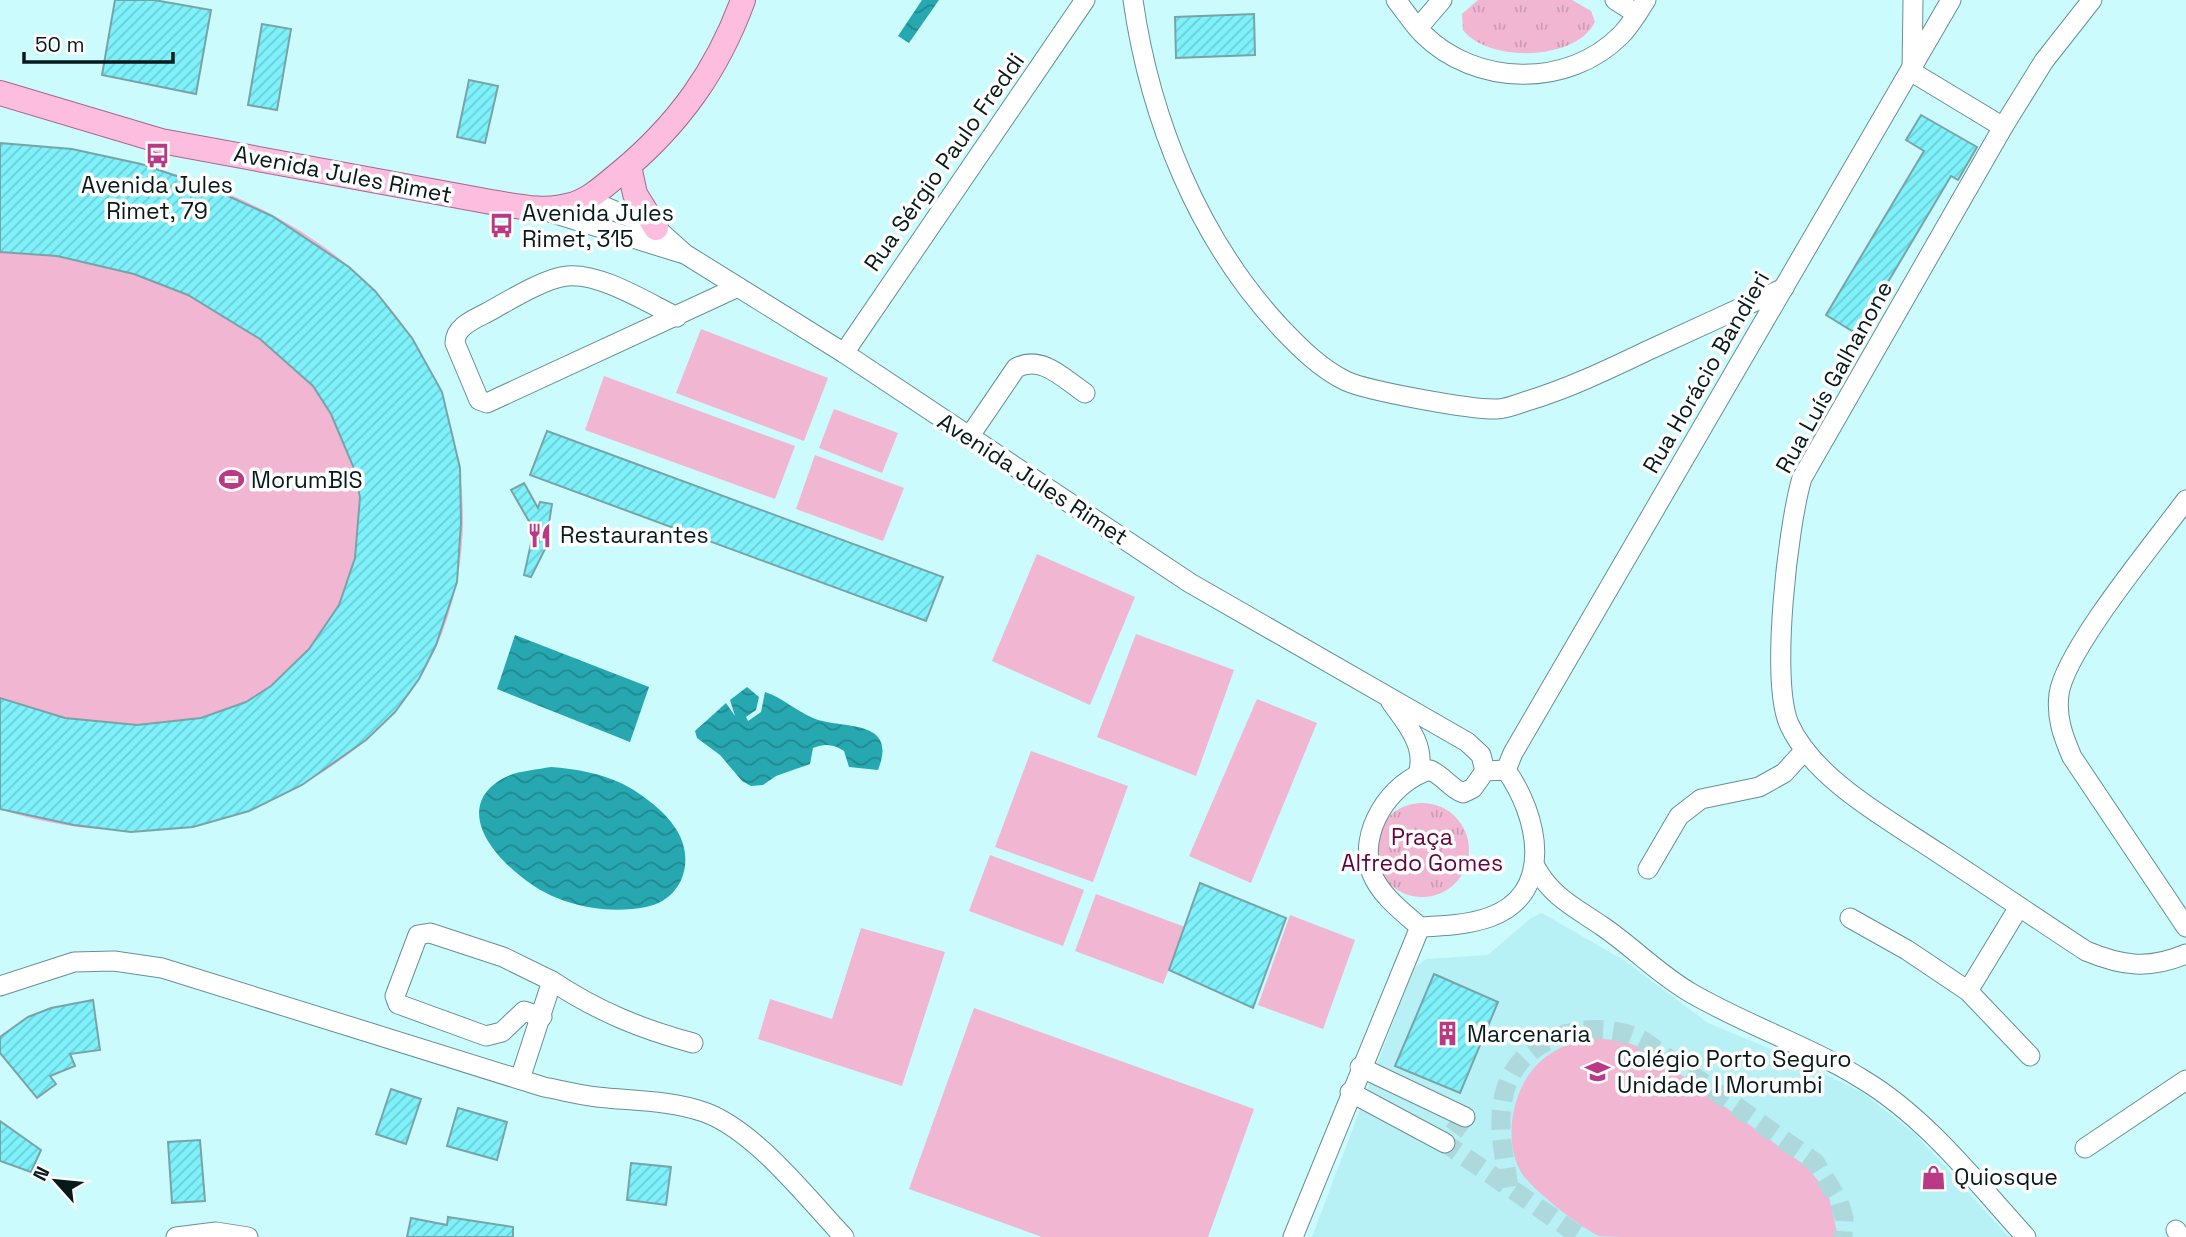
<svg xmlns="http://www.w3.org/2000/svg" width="2186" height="1237" font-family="'Space Grotesk',sans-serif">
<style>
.built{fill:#b7f0f5}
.park{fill:url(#park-tufts)}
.garden{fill:#f0b6d2}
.water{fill:url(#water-waves)}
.building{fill:url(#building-hatch);stroke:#78a4a8;stroke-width:2}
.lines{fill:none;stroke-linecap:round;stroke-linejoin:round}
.minor-tunnel{stroke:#aed9dc;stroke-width:19;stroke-dasharray:19 10;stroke-linecap:butt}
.minor-casing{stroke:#659094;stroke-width:21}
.major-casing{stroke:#a6678c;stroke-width:26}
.minor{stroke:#fff;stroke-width:19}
.major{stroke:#fdbddf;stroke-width:24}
.labels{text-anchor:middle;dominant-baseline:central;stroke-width:7;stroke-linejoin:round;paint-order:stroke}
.street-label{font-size:23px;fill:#07191a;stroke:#fefefe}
.poi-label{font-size:23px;fill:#07191a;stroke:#fefefe;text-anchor:start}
.park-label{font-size:23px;fill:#630341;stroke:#fefefe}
</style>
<defs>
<pattern id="park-tufts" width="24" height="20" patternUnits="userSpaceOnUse" patternTransform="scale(1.75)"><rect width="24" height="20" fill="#f0b6d2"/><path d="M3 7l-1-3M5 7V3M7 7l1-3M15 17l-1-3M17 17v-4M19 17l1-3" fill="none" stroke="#cc9cb4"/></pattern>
<pattern id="water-waves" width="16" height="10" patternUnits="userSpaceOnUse" patternTransform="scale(1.75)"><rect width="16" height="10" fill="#27a8b1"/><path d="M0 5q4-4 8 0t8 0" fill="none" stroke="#20888f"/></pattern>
<pattern id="building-hatch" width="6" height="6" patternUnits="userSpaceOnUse" patternTransform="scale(1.75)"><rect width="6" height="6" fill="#7ef1fa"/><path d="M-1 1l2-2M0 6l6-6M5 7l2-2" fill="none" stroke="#6bced6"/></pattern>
</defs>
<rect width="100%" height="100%" fill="#ccfbfe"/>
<polygon class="built" points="1542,913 1625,961 1708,1023 1778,1052 1862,1092 1915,1134 2009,1237 1312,1237 1413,969 1426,959 1488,955 1531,918"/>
<g class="park">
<path d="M1478,0H1572L1591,11L1595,22C1576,61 1488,63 1463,30L1462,14Z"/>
<circle cx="1422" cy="850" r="47"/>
</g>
<g class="garden">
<path d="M0,143C129,148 284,196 375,291C472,392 492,560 419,680C387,731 333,770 280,796C191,838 93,840 0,809Z"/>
<polygon points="701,329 828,378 804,441 676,393"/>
<polygon points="604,376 795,446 775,499 585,430"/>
<polygon points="834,409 898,433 882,473 819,448"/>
<polygon points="815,455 904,488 883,541 796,509"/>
<polygon points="1037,554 1135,597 1090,705 992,661"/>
<polygon points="1136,634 1234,670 1196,776 1097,737"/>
<polygon points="1257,699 1317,723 1251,883 1189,856"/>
<polygon points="1031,751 1128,786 1093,882 995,847"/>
<polygon points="990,855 1084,890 1063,946 969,911"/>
<polygon points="1096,894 1185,927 1163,984 1075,951"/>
<polygon points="1290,915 1355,940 1323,1029 1258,1005"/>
<polygon points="861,928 945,952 902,1086 758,1039 770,999 832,1019"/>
<polygon points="974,1008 1254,1109 1208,1237 1042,1237 909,1189"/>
<path d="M1595,1038L1622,1041L1646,1049L1807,1167L1828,1193L1838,1237C1776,1237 1714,1237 1652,1237C1637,1237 1612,1237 1599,1236C1582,1229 1530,1188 1521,1172C1502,1139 1513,1084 1542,1060C1557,1047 1576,1041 1595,1038Z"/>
</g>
<g class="water">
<polygon points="922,0 939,0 909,43 898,36"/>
<polygon points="515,635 649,687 630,742 497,689"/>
<path d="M747,687L759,697L756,710L746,717L748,721L761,712L765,692C783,698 796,711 813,718C841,730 899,717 878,770L849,767L844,751C834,744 825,743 813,748L810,764L776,776L763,785L751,786L742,781L720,755L697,738L695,731L726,703L735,716L730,700Z"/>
<path d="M551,767C576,769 600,773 623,784C642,794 665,811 676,829C696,860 683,900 646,907C617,913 584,909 557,898C519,884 442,817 500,780C514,771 535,770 551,767Z"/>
</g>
<g class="building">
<polygon points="115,0 154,0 211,10 196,94 102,75"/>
<polygon points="1254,14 1255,55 1176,58 1175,17"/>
<polygon points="262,24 291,29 277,110 248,105"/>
<polygon points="469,80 498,86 485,143 457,137"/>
<polygon points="1921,115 1977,147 1958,180 1951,176 1857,334 1826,315 1924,151 1906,140"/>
<polygon points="0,143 72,149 141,164 206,186 272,216 349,267 375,291 412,338 442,392 460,468 461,523 457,582 436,645 419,679 395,712 366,740 302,785 249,811 193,827 131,832 74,825 0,809 0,698 65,718 137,725 201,718 246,702 271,686 309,649 339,605 355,558 360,497 353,466 331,414 313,386 260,339 188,295 134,274 57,256 0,252"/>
<polygon points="547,431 943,577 926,621 530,475"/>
<polygon points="524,483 538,508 540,502 552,504 545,549 531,577 524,575 534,530 511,490"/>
<polygon points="1200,883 1286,918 1253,1008 1169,970"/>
<polygon points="1434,974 1498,1002 1460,1093 1395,1066"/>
<polygon points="93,1000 100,1050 70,1054 75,1066 50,1076 56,1084 37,1098 0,1053 0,1037 28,1017 51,1008"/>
<polygon points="391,1089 421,1099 406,1144 376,1134"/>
<polygon points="458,1108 507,1122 497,1160 447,1146"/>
<polygon points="0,1121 41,1150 31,1172 0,1161"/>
<polygon points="200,1140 205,1201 172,1203 168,1142"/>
<polygon points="631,1163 671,1167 666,1205 627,1200"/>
<polygon points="448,1217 513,1227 513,1237 407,1237 411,1218 447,1225"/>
</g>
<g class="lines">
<g class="minor-tunnel">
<polyline points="1465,1117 1445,1143 1581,1237"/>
<path d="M1509,1187C1504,1155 1496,1123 1505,1091C1520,1034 1597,1015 1644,1041L1815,1162L1839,1201L1844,1218L1843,1237"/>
</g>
<defs>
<g id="minor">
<path d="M1133,0C1150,119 1198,239 1281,328C1300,348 1321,369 1346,381C1368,391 1472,410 1497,409C1506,409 1518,404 1527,401C1570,388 1609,369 1649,350C1694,329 1739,309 1784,288"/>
<path d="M1396,0C1405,11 1413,24 1423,34C1475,86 1568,89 1621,35C1631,25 1638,12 1646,0"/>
<polyline points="1615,0 1637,14"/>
<polyline points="1913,0 1912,72 2003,127"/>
<path d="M2092,0L2044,61L2003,127L1802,478C1788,525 1770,680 1789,724C1814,780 1891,821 1940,854C1989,886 2037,919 2086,951C2122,966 2149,970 2186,954"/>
<polyline points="1418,28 1442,0"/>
<polyline points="586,199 656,228 685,254 844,353 1190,583 1467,742 1481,755 1485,771"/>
<polyline points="543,210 681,253"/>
<path d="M677,317C648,303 599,272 567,276C545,278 508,301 488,312C475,319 455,326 455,343L479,400L487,403L738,287"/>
<polyline points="844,353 1085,0"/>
<path d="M969,437L1016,368C1041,354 1064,379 1085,393"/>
<path d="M2186,500C2156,541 2065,650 2059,694C2056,718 2063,736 2072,757L2186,927"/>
<path d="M1391,702C1406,723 1427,746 1418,774"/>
<path d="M1430,770C1444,776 1450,788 1463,793L1473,788L1485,771L1506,770C1538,815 1556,893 1490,917C1468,925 1442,926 1420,927C1403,912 1381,896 1372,874C1357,832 1390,782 1430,770Z"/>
<polyline points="1506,770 1513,753 1951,0"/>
<path d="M1536,868C1552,897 1576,908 1602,926C1633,947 1658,974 1691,993C1746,1025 1807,1045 1862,1079C1926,1117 1976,1182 2026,1237"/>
<polyline points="1648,869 1679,816 1701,799 1759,787 1784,773 1805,750"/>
<polyline points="1850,918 1907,950 1968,991 2030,1056"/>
<path d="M552,981C597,1011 641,1029 693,1043"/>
<path d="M0,986L74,962L114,961L162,968L544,1087C561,1090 579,1095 597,1097C633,1101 669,1100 704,1112C755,1130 807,1198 844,1237"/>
<polyline points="1968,991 2019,907"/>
<polyline points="1360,1067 1465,1117"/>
<polyline points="520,1079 552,981 503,957 430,933 418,935 395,996 398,1004 486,1036 502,1032 524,1011 542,1017"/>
<polyline points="1350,1092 1445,1143"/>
<polyline points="2085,1148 2186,1080"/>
<polyline points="2176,1230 2181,1237"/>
<polyline points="176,1237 216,1232 248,1237"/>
<polyline points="1293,1237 1420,927"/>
</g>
<g id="major">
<path d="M0,93L161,141L491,202C517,206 545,213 571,205C590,200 605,185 620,173C678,125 717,71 743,0"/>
<polyline points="629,166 635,194 656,228"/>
</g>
</defs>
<use href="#minor" class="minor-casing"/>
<use href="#major" class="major-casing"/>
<use href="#minor" class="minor"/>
<use href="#major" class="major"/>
</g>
<defs>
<symbol id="bus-bare" viewBox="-9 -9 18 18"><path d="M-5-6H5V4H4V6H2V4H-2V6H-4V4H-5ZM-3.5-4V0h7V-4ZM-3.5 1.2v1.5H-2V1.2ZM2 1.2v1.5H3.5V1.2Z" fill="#b93984" stroke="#fefefe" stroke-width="2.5" paint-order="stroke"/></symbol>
<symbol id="stadium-bare" viewBox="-9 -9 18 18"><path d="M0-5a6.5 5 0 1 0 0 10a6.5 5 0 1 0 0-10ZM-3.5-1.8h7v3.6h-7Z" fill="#b93984" stroke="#fefefe" stroke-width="2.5" paint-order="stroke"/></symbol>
<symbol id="restaurant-bare" viewBox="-9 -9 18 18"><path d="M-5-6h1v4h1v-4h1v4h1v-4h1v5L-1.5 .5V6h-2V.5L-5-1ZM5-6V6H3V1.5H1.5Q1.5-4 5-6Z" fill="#b93984" stroke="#fefefe" stroke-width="2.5" paint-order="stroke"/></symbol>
<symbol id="building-bare" viewBox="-9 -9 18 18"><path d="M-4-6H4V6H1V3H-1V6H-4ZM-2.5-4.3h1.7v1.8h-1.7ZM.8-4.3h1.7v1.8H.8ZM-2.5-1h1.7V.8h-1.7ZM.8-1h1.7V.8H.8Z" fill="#b93984" stroke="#fefefe" stroke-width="2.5" paint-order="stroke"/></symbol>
<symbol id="school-bare" viewBox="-9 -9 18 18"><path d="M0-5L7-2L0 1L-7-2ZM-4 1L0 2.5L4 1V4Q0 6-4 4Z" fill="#b93984" stroke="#fefefe" stroke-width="2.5" paint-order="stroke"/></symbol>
<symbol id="shop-bare" viewBox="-9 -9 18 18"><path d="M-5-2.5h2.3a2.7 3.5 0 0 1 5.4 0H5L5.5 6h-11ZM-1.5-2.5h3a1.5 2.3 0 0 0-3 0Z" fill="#b93984" stroke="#fefefe" stroke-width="2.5" paint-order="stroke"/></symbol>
</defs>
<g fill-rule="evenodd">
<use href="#bus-bare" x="140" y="138" width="35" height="35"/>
<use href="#bus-bare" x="484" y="208" width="35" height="35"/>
<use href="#stadium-bare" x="214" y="462" width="35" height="35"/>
<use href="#restaurant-bare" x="522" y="518" width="35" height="35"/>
<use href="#building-bare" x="1430" y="1016" width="35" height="35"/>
<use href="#school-bare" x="1580" y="1054" width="35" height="35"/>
<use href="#shop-bare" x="1916" y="1160" width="35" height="35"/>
</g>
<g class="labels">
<g class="street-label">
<text transform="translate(944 162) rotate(-55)">Rua Sérgio Paulo Freddi</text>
<text transform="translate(343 174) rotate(11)">Avenida Jules Rimet</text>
<text transform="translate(1706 372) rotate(-60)">Rua Horácio Bandieri</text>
<text transform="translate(1834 377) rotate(-61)">Rua Luís Galhanone</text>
<text transform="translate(1033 479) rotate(33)">Avenida Jules Rimet</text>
</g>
<g class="poi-label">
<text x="157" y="185" text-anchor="middle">Avenida Jules<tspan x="157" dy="26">Rimet, 79</tspan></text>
<text x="522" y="213">Avenida Jules<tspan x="522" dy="26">Rimet, 315</tspan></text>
<text x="251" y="480">MorumBIS</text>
<text x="560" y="535">Restaurantes</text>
<text x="1467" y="1034">Marcenaria</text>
<text x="1617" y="1059">Colégio Porto Seguro<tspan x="1617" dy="26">Unidade I Morumbi</tspan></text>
<text x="1954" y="1177">Quiosque</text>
</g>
<g class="park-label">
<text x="1422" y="837">Praça<tspan x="1422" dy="26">Alfredo Gomes</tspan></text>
</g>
</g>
<g transform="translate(56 1181) rotate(297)" stroke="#fefefe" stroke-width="5" paint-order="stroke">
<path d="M0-5L12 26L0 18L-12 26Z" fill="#07191a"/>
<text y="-10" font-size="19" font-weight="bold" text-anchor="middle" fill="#07191a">N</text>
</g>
<path d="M24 52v10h149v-10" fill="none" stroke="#07191a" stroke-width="3.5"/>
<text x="35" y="52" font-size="21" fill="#07191a" stroke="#fefefe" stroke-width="5" paint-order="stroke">50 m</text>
</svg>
